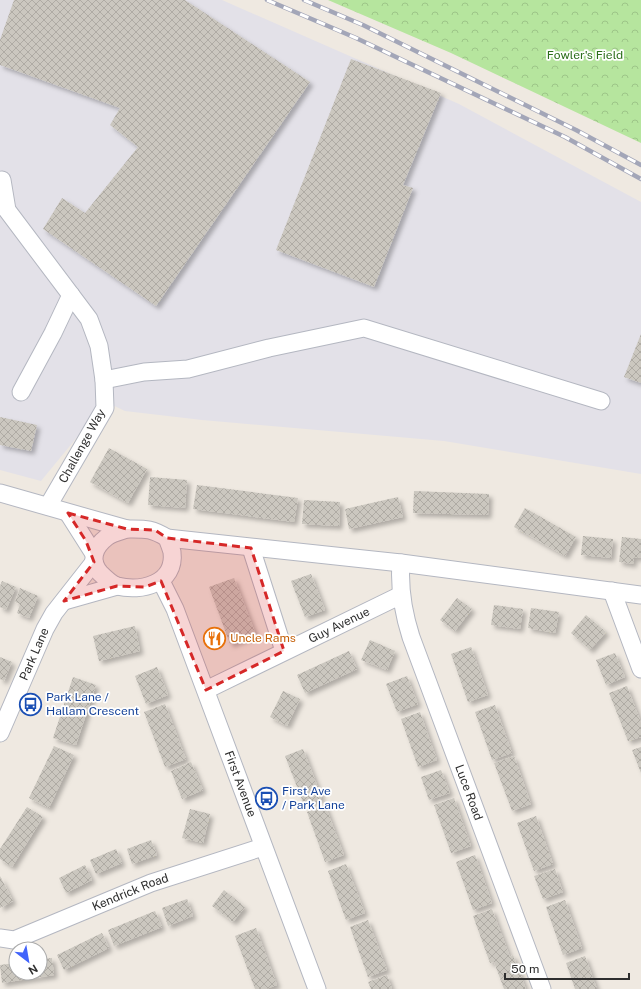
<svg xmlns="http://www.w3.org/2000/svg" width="641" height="989" font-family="'Public Sans',sans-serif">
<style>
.industrial{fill:#e3e1e8}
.park{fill:url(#park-crowns)}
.building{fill:url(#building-cross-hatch);filter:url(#shadow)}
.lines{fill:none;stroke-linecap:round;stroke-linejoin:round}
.minor-casing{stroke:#b4b7c1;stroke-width:19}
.minor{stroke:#fff;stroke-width:17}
.rail-casing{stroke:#a3a6b8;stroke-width:4.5}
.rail{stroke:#fff;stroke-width:3;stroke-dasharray:9;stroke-linecap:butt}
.marked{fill:#d62828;fill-opacity:0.2;stroke:#d62828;stroke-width:3;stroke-dasharray:8 5;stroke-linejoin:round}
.labels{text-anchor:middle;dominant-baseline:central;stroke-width:3.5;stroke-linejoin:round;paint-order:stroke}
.park-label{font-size:12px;fill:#2c6e1b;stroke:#fff}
.street-label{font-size:12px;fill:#2e2e2e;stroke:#fff}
.food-label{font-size:12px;fill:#c56008;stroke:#fff;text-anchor:start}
.transit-label{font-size:12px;fill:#164399;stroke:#fff;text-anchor:start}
</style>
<defs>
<pattern id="park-crowns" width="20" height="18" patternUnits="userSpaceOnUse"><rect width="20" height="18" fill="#b6e59e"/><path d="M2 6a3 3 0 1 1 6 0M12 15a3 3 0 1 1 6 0" fill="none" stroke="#9dc588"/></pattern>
<pattern id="building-cross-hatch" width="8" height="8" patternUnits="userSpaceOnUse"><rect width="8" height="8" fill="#cbc7bf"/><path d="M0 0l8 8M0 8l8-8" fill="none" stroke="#afaba4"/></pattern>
<filter id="shadow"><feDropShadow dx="3.5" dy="3.5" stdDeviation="2" flood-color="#0004"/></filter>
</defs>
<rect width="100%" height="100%" fill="#efe9e1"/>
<polygon class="industrial" points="0,0 222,0 459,104 641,202 641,474 444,441 202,420 125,411 106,402 41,481 0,470"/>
<polygon class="park" points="328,0 641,0 641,143 451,53"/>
<g class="building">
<polygon points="14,0 185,0 310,82 156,306 43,229 62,198 85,213 138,147 110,125 120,108 0,65 0,40"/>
<polygon points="351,59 441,93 403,185 413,188 374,287 276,250"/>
<polygon points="641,334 641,383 624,377"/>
<polygon points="0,417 37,425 31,451 0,445"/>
<polygon points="109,448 147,469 128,503 90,482"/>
<polygon points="150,477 187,480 185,508 148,505"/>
<polygon points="197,485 298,498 294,522 193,509"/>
<polygon points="414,491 489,494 488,515 413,513"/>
<polygon points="398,497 403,517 349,529 345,509"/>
<polygon points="304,500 340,502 339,526 302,524"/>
<polygon points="525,508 576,537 565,556 514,527"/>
<polygon points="583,536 613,539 611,558 581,555"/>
<polygon points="622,537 641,539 641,558 634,557 633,564 619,562"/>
<polygon points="311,574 325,610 305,617 291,581"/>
<polygon points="234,578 256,635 230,644 209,587"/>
<polygon points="2,581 16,587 6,610 0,607 0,586"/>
<polygon points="20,588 38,596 29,618 17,613 20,604 15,602"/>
<polygon points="457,598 472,609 455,631 440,620"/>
<polygon points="494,605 523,609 520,629 491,625"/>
<polygon points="531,608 559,612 555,633 528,628"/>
<polygon points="586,615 606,632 590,650 571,633"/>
<polygon points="135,626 140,651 99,661 93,636"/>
<polygon points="370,640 395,651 387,670 361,660"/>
<polygon points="471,647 488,695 468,702 451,654"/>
<polygon points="349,651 357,669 305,693 297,675"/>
<polygon points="615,653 625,677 606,685 596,660"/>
<polygon points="0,657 12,662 4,681 0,679"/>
<polygon points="157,667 168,695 146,704 135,676"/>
<polygon points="407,676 418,704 397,712 386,684"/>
<polygon points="73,677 96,685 76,745 53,738"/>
<polygon points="627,686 641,723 641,737 628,741 609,693"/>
<polygon points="283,691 300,699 287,726 270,717"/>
<polygon points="165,704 186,759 165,767 144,712"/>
<polygon points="495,705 512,753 492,760 475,712"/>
<polygon points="420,712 437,760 418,767 401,719"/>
<polygon points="54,746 74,755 49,808 29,798"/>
<polygon points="641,747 641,773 632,750"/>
<polygon points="303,749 322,798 304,805 285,756"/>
<polygon points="514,756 531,804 512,811 494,763"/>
<polygon points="191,762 203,790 182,799 171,771"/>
<polygon points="441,770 450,793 429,800 421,777"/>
<polygon points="454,798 471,846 451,853 434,805"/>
<polygon points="325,805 344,855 325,862 307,812"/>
<polygon points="27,807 43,817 12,867 0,859 0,849"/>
<polygon points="190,809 210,814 203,843 182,838"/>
<polygon points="536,816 553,864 534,871 517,823"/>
<polygon points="151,840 157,855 132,864 127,849"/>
<polygon points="116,849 122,863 96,874 90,860"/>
<polygon points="475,855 492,903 473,910 456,862"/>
<polygon points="346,864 365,913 346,920 328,871"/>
<polygon points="85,865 92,880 66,893 59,878"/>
<polygon points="555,869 563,892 543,899 534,876"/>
<polygon points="0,876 13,901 0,908"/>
<polygon points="224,890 245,907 233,922 212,906"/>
<polygon points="187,899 193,916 168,926 162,908"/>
<polygon points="565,900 582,948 563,955 546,907"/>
<polygon points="492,909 510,957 513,955 526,989 504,989 494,962 490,963 473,916"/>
<polygon points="155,911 162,927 114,946 108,930"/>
<polygon points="368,920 387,970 368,977 350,927"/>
<polygon points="256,928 277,985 266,989 255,989 235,936"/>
<polygon points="102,933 109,948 64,970 57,955"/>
<polygon points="585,956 597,989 575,989 566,963"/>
<polygon points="52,958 54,975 2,983 0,965 16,963 16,973 40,973 40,959"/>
<polygon points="387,975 392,989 371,989 368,982"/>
</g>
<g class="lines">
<defs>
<g id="minor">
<polyline points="2,180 7,210 89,319 99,346 104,380 105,408 48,506"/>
<polyline points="104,380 144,372 188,369 269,348 364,328 601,401"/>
<polyline points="21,392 53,333 71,295"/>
<polyline points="0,493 127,529"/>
<polyline points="68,513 94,554"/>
<path d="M127,529C145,529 151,528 167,538C169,543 171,548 172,552C176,584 141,592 117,586C111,584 105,578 100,573C89,560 94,547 107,537C112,533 121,531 127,529Z"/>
<polyline points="167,538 401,563 641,595"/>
<polyline points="251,548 284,651"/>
<path id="s1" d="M401,563C399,589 403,612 411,637L542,989"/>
<path id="s2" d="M161,581L175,609L317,989"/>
<polyline points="612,591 641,669"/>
<polyline points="64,601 117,586"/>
<path id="s3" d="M206,690L401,595"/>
<path id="s4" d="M0,733L45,629L54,613L94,562"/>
<path id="s5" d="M0,938L14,940L151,883L263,847"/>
</g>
</defs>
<use href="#minor" class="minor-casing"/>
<use href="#minor" class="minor"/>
<defs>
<g id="rail">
<polyline points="267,0 356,38 565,137 641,179"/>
<polyline points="304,0 363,25 576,130 641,165"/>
</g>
</defs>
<use href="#rail" class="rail-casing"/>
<use href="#rail" class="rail"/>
</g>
<path class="marked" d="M68,513L127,529L155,530L167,538L251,548L284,651L206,690L161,581L145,587L117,586L64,601L94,562L86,541Z"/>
<defs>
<symbol id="restaurant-ring" viewBox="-11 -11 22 22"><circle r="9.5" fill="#fff" stroke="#e8710a" stroke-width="1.5"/><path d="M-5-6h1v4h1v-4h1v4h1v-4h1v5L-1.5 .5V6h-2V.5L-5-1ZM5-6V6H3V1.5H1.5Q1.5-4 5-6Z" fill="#e8710a"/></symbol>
<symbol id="bus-ring" viewBox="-11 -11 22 22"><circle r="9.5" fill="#fff" stroke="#1a4fb4" stroke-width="1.5"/><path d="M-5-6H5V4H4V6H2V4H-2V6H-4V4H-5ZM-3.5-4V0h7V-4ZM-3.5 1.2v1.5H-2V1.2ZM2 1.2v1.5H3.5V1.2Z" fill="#1a4fb4"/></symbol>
</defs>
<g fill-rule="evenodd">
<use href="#restaurant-ring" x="202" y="626" width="25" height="25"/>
<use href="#bus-ring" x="18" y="692" width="25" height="25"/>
<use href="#bus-ring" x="254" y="786" width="25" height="25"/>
</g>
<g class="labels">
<g class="park-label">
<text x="585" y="55">Fowler's Field</text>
</g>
<g class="street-label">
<text transform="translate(82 446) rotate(-61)">Challenge Way</text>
<text stroke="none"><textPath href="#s3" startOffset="148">Guy Avenue</textPath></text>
<text stroke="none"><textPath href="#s4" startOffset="86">Park Lane</textPath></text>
<text stroke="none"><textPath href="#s2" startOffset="218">First Avenue</textPath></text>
<text stroke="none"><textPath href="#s1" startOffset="241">Luce Road</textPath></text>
<text stroke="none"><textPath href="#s5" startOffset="140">Kendrick Road</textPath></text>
</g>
<g class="food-label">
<text x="230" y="638">Uncle Rams</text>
</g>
<g class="transit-label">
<text x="46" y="697">Park Lane /<tspan x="46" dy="14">Hallam Crescent</tspan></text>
<text x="282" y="791">First Ave<tspan x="282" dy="14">/ Park Lane</tspan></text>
</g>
</g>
<g transform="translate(28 961) rotate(149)"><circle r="19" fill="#ffffff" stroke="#ababab"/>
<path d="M0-3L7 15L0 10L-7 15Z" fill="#4264fb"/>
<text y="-6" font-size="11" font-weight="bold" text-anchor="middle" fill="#2e2e2e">N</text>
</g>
<path d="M505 973v6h124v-6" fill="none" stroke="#2e2e2e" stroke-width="2"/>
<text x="511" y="973" font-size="12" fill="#2e2e2e" stroke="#ffffff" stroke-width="3" paint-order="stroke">50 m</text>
</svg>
